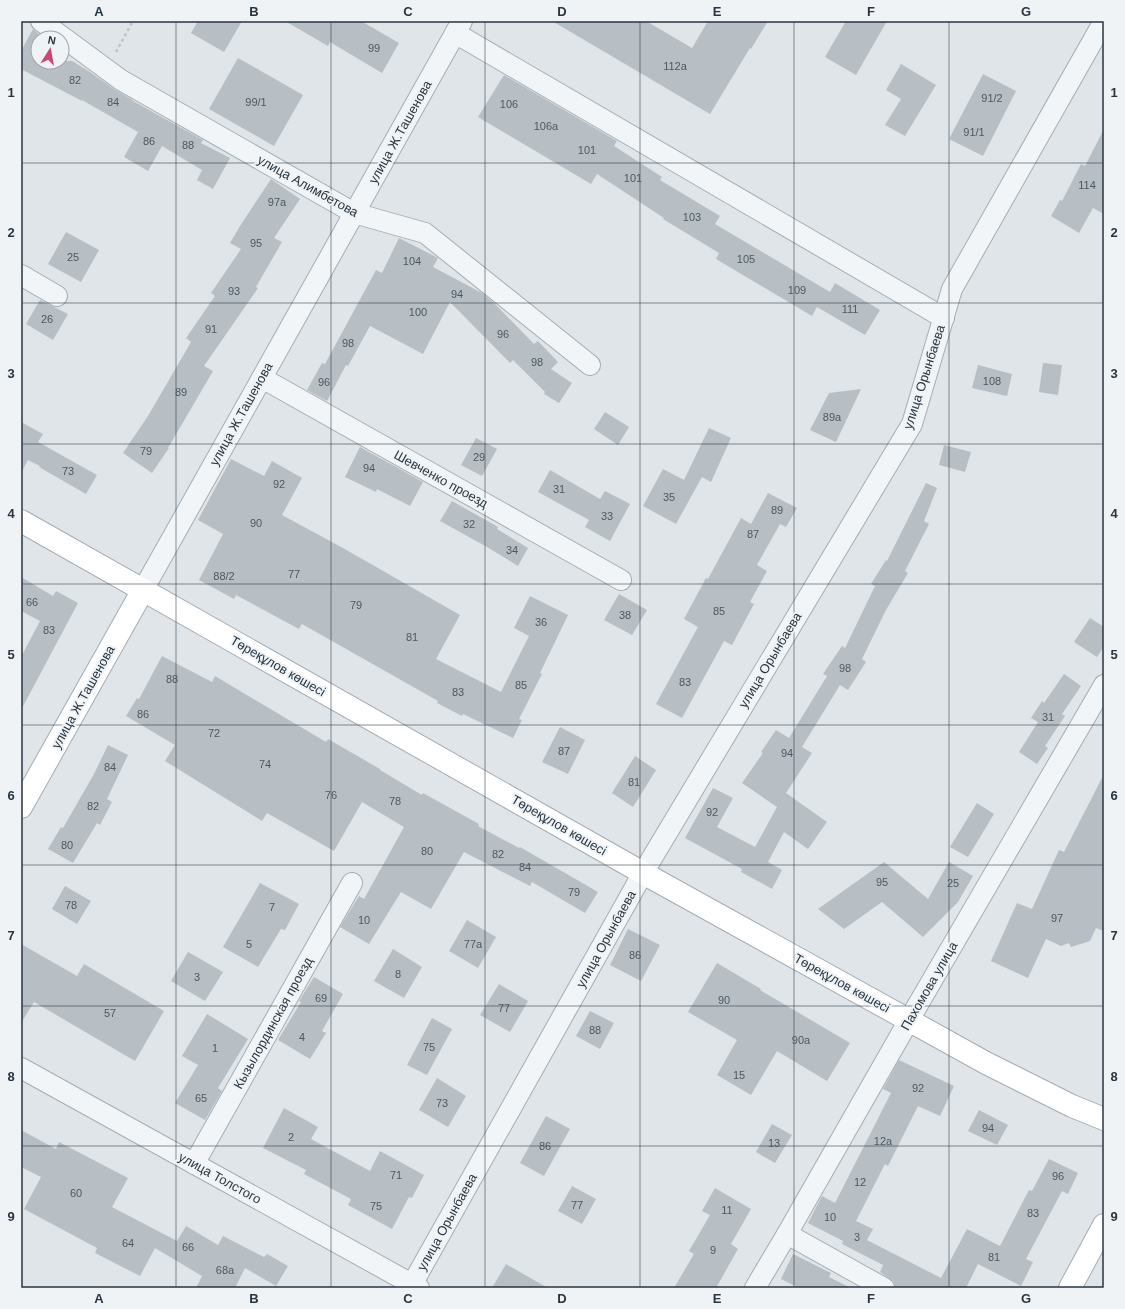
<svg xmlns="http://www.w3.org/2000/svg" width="1125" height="1309" font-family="Helvetica,sans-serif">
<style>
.building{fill:#b7bfc5}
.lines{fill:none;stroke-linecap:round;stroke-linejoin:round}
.street-casing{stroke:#a4adb3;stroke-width:22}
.secondary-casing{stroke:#a4adb3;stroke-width:24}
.path{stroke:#bdc3c7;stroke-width:2.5;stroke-dasharray:3 3;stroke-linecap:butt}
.street{stroke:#f2f5f7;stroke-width:20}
.secondary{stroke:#fff;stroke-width:22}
.grid{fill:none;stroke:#283540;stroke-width:1;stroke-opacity:0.55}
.labels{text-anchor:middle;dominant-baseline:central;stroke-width:4;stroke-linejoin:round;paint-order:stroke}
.number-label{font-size:11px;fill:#4c5861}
.street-label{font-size:13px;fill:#283540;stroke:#eff3f6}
.neatline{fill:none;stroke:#283540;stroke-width:1.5}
.grid-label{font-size:13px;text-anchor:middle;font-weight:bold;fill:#283540}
</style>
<rect width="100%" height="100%" fill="#dfe5e9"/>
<g class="building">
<polygon points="198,21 242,21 224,52 191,33"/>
<polygon points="285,21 361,21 399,43 382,73 330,42 328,46"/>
<polygon points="552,21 646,21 692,48 708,21 768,21 751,49 750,48 710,114"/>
<polygon points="846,21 887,21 856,75 825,57"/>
<polygon points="33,29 38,33 38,62 72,61 87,70 114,89 133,100 133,101 203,140 201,143 230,158 213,189 197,180 202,170 162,146 148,171 124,157 138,132 82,100 82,101 21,69 21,51"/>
<polygon points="238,58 303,95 274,146 209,109"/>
<polygon points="901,64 936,85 905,136 885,125 901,99 886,90"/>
<polygon points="983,74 1016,91 983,156 949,139"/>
<polygon points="504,75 617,141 614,146 662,177 660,180 720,216 715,224 830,292 835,283 880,310 865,335 817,307 812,316 716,259 719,253 663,219 664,218 597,174 591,184 478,117"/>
<polygon points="1104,129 1104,214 1093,208 1079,233 1051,216 1060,200 1062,201 1081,164 1085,166"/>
<polygon points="271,179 300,199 274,238 282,242 256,287 258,288 204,366 213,371 168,448 169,448 152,473 123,453 148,416 191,342 186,338 215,296 211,293 241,249 230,243 240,226"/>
<polygon points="66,232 99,250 81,282 48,264"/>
<polygon points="399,238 436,257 438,258 433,267 482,293 495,304 534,344 538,341 558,362 551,369 572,383 559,403 544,394 545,392 513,360 510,363 450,302 423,354 370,326 348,366 346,365 327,401 307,390 322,363 325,364 376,270 382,273"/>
<polygon points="40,300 68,314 53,340 26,324"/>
<polygon points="1043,363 1062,365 1058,395 1039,392"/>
<polygon points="978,365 1012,374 1007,396 972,388"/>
<polygon points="861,389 836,442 810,430 829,393"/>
<polygon points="605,412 629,427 618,445 594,429"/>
<polygon points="21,422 43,434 38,442 97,475 86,494 39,467 40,466 28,460 21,473"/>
<polygon points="709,428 731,438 711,482 702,477 676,524 643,506 663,469 684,480"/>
<polygon points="476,438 497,449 482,476 461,465"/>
<polygon points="944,445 971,452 965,472 939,465"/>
<polygon points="360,447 423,482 410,506 377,489 376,492 345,477"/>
<polygon points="231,459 264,476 272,461 302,478 282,515 343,548 460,615 436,659 501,692 529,636 514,628 530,596 568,615 540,673 542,674 519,719 522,720 513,738 463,714 462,716 437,703 438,701 302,624 299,629 236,595 234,599 199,580 223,534 198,520"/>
<polygon points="550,470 600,499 605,491 630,504 610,541 585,527 589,520 538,492"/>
<polygon points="926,483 937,488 924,521 929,524 905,571 908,573 886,610 862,659 866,662 848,690 840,685 802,747 812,753 786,793 827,822 808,849 784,832 768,862 782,870 772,889 741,872 742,869 685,838 713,788 733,798 717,827 755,847 777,807 742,783 763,753 761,752 776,730 789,738 827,676 823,674 842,646 845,648 875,586 871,584 886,560 887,561"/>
<polygon points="768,493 797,508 786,527 780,524 757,565 767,571 750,602 754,604 732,645 724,641 682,718 656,704 698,627 684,619 706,578 708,579 741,518 751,524"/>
<polygon points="452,501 498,527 497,529 528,548 518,566 487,547 440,521"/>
<polygon points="21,577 53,596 56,591 78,603 21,710 21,657 40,621 21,611"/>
<polygon points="619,594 647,610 632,635 604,620"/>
<polygon points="1090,618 1104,627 1104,647 1097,657 1074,642"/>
<polygon points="162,656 212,682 215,676 326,742 328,739 380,769 380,770 422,795 423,793 479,824 478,826 519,848 520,847 598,892 585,913 532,882 530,886 464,852 431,909 401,892 369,944 340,927 359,896 364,899 404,827 362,802 334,851 267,813 262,821 165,761 175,745 126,716 137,698 139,699"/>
<polygon points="1064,674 1081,686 1062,714 1065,716 1045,746 1048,748 1037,764 1019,752 1038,722 1031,718 1042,701 1044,703"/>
<polygon points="560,727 585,740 568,774 542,762"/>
<polygon points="108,745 128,755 107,799 112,802 100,825 97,823 73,863 48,849 61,827 63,828 94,774"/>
<polygon points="635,756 656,770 633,807 612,793"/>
<polygon points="1104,774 1104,931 1096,928 1090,941 1071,947 1069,943 1061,946 1046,939 1028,978 991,961 1017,903 1032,909 1059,850 1064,852"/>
<polygon points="977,803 994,814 968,857 950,847"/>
<polygon points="884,862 928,899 949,862 973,876 958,902 923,937 882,902 844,929 818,909"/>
<polygon points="260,883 299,904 285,930 281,929 258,967 223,947"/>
<polygon points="65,886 91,901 77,924 52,909"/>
<polygon points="467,920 496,937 478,968 449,951"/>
<polygon points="628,929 660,945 641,981 610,965"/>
<polygon points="21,944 77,976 84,964 164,1011 135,1061 34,1002 21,1023"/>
<polygon points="393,949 422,967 404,998 374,981"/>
<polygon points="188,952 223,972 205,1001 171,981"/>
<polygon points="717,963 761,989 760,990 850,1043 827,1081 777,1051 751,1095 717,1075 737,1040 688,1012"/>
<polygon points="314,977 343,994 322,1031 326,1033 310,1059 278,1040 301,1002 299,1001"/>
<polygon points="499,984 528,1001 510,1032 480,1015"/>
<polygon points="590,1011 614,1023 600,1049 576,1036"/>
<polygon points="207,1014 248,1039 218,1088 222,1091 205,1120 175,1103 198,1065 182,1056"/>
<polygon points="432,1018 452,1029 427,1075 407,1065"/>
<polygon points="899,1060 954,1086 940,1116 918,1106 888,1166 885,1164 856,1221 873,1229 867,1240 941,1278 967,1229 1000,1246 1029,1190 1032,1191 1049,1159 1078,1173 1068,1194 1062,1191 1026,1259 1033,1262 1021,1286 978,1264 966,1288 895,1288 894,1282 880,1272 883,1265 842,1244 843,1241 808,1223 822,1196 835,1203 891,1093 883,1089"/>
<polygon points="437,1078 466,1096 448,1127 419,1110"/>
<polygon points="284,1108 318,1127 311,1139 370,1171 380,1151 424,1175 412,1198 409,1197 392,1229 348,1205 351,1199 304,1174 306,1170 263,1148"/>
<polygon points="979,1110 1008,1125 997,1145 968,1131"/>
<polygon points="546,1116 570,1129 544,1176 520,1163"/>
<polygon points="772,1124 792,1135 775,1163 756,1152"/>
<polygon points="21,1130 56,1149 59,1142 128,1178 112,1207 177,1241 186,1226 218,1245 223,1236 264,1257 267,1254 288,1266 276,1286 245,1268 235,1288 196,1288 202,1276 155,1248 140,1276 95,1253 97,1248 24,1209 41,1177 21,1167"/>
<polygon points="572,1186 596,1199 582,1224 558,1211"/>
<polygon points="715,1188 751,1209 731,1244 738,1249 716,1288 674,1288 694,1254 689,1251 710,1215 702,1211"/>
<polygon points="793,1254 831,1273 829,1277 851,1288 799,1288 781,1279"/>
<polygon points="506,1264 548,1288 492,1288"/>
</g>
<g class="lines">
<defs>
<g id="street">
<polyline points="41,21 121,80 354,213 425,233 590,365"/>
<polyline points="455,33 944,318"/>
<polyline points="21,275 57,296"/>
<polyline points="262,378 621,580"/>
<polyline points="143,590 462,21"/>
<polyline points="21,1068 419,1288"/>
<polyline points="194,1164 352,883"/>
<polyline points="787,1234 884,1288"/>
<polyline points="410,1288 643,873 912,424 952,289 1104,21"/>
<polyline points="755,1288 787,1234 909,1020 1104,685"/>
</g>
<g id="secondary">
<polyline points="21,521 643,873 986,1063 1072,1106 1104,1119"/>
<polyline points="21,807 143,590"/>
<polyline points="1070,1288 1104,1225"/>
</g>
</defs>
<use href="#street" class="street-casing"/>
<use href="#secondary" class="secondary-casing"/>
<polyline class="path" points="116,52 133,21"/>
<use href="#street" class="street"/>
<use href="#secondary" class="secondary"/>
</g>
<path class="grid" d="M176,21V1288M331,21V1288M485,21V1288M640,21V1288M794,21V1288M949,21V1288M21,163H1104M21,303H1104M21,444H1104M21,584H1104M21,725H1104M21,865H1104M21,1006H1104M21,1146H1104"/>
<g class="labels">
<g class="number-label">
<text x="374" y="48">99</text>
<text x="675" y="66">112а</text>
<text x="75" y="80">82</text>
<text x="992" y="98">91/2</text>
<text x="113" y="102">84</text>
<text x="256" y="102">99/1</text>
<text x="509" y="104">106</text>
<text x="546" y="126">106а</text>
<text x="974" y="132">91/1</text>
<text x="149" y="141">86</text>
<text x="188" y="145">88</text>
<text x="587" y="150">101</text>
<text x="633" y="178">101</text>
<text x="1087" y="185">114</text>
<text x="277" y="202">97а</text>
<text x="692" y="217">103</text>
<text x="256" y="243">95</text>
<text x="73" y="257">25</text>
<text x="746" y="259">105</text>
<text x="412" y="261">104</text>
<text x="797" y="290">109</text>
<text x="234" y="291">93</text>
<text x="457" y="294">94</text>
<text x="850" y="309">111</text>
<text x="418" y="312">100</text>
<text x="47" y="319">26</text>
<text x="211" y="329">91</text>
<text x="503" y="334">96</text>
<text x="348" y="343">98</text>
<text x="537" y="362">98</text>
<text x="992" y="381">108</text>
<text x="324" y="382">96</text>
<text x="181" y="392">89</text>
<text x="832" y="417">89а</text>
<text x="146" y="451">79</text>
<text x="479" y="457">29</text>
<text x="369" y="468">94</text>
<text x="68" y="471">73</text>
<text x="279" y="484">92</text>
<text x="559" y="489">31</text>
<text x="669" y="497">35</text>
<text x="777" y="510">89</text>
<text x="607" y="516">33</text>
<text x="256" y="523">90</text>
<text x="469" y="524">32</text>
<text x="753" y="534">87</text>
<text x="512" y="550">34</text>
<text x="294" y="574">77</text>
<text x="224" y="576">88/2</text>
<text x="32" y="602">66</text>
<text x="356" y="605">79</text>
<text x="719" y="611">85</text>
<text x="625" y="615">38</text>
<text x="541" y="622">36</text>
<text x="49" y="630">83</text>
<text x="412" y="637">81</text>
<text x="845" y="668">98</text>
<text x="172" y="679">88</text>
<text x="685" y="682">83</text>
<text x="521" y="685">85</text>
<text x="458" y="692">83</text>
<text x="143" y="714">86</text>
<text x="1048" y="717">31</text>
<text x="214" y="733">72</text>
<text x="564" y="751">87</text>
<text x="787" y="753">94</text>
<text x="265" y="764">74</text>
<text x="110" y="767">84</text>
<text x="634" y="782">81</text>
<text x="331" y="795">76</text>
<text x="395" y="801">78</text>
<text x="93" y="806">82</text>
<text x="712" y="812">92</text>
<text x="67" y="845">80</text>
<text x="427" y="851">80</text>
<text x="498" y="854">82</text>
<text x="525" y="867">84</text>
<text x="882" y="882">95</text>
<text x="953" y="883">25</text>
<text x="574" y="892">79</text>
<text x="71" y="905">78</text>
<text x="272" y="907">7</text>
<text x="1057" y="918">97</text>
<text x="364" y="920">10</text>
<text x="249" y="944">5</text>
<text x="473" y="944">77а</text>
<text x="635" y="955">86</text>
<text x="398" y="974">8</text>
<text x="197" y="977">3</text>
<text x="321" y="998">69</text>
<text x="724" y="1000">90</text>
<text x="504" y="1008">77</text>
<text x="110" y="1013">57</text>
<text x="595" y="1030">88</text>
<text x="302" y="1037">4</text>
<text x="801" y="1040">90а</text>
<text x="429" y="1047">75</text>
<text x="215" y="1048">1</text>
<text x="739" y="1075">15</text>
<text x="918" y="1088">92</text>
<text x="201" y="1098">65</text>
<text x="442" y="1103">73</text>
<text x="988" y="1128">94</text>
<text x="291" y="1137">2</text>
<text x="883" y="1141">12а</text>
<text x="774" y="1143">13</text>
<text x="545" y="1146">86</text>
<text x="396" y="1175">71</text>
<text x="1058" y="1176">96</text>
<text x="860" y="1182">12</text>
<text x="76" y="1193">60</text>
<text x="577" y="1205">77</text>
<text x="376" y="1206">75</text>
<text x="727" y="1210">11</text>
<text x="1033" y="1213">83</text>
<text x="830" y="1217">10</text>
<text x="857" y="1237">3</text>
<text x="128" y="1243">64</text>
<text x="188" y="1247">66</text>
<text x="713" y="1250">9</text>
<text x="994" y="1257">81</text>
<text x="225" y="1270">68а</text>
</g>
<g class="street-label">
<text transform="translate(400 132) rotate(-61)">улица Ж.Ташенова</text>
<text transform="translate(308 186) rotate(29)">улица Алимбетова</text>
<text transform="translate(924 377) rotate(-72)">улица Орынбаева</text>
<text transform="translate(241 414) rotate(-61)">улица Ж.Ташенова</text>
<text transform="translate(441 479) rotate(29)">Шевченко проезд</text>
<text transform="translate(770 660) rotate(-59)">улица Орынбаева</text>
<text transform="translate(278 666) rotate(30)">Төреқұлов көшесі</text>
<text transform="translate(83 697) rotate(-61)">улица Ж.Ташенова</text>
<text transform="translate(559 825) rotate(30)">Төреқұлов көшесі</text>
<text transform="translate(606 939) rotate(-61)">улица Орынбаева</text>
<text transform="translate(842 983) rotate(29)">Төреқұлов көшесі</text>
<text transform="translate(929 986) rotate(-60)">Пахомова улица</text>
<text transform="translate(273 1023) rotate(-61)">Кызылординская проезд</text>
<text transform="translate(220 1178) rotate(29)">улица Толстого</text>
<text transform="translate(447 1222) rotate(-61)">улица Орынбаева</text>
</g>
</g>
<rect width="1125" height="1309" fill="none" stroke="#eff3f6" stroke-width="44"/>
<g transform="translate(50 50) rotate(11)"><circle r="19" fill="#eff3f6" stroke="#9fa7ad"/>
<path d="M0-3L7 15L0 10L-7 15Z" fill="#cd4573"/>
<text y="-6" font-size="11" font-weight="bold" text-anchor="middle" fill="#283540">N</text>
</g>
<rect x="22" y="22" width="1081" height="1265" class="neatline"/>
<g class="grid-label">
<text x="99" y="16">A</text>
<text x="254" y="16">B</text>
<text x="408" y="16">C</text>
<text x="562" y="16">D</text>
<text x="717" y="16">E</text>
<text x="871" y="16">F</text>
<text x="1026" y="16">G</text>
<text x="11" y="97">1</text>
<text x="1114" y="97">1</text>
<text x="11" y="237">2</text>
<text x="1114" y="237">2</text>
<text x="11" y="378">3</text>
<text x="1114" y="378">3</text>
<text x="11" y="518">4</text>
<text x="1114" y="518">4</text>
<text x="11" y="659">5</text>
<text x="1114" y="659">5</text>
<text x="11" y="800">6</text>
<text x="1114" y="800">6</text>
<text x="11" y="940">7</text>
<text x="1114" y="940">7</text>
<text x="11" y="1081">8</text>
<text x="1114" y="1081">8</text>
<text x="11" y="1221">9</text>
<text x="1114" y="1221">9</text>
<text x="99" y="1303">A</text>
<text x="254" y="1303">B</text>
<text x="408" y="1303">C</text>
<text x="562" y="1303">D</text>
<text x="717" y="1303">E</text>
<text x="871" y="1303">F</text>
<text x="1026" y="1303">G</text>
</g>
</svg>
